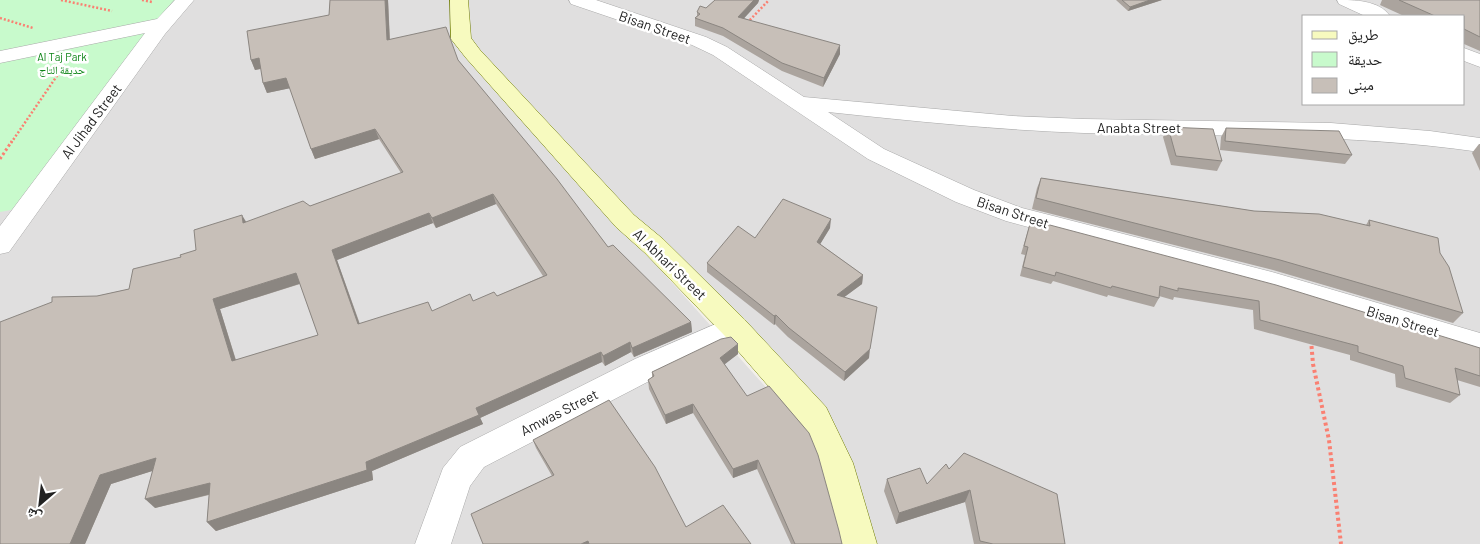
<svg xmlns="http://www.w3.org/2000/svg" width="1480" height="544" font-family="Barlow,'Noto Naskh Arabic',sans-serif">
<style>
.residential{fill:#e0dfdf;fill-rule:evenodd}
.park{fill:#c8facc}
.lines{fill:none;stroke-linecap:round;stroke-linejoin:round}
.street-casing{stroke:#a9a9a9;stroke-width:1}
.secondary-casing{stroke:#707d05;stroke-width:1}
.path-far2{stroke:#fa8072;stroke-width:2.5;stroke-dasharray:2 2;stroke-linecap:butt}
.path-far1{stroke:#fa8072;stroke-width:3;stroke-dasharray:2.5 2.5;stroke-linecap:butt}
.path{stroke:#fa8072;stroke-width:4;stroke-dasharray:3 3;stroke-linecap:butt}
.street{fill:#fff;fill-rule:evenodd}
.secondary{fill:#f7fabf;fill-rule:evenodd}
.wall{fill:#aba49e;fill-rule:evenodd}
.shaded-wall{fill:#8b8681}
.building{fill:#c7bfb8;stroke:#8b8681;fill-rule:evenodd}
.labels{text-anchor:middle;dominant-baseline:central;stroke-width:5;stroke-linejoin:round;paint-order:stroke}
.far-park-label{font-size:11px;fill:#0c8416;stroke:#fff}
.street-label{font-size:14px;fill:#222;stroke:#fff}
</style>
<rect width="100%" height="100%" fill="#f2efe9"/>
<g class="residential">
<polygon points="0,0 449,0 453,38 822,450 843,544 0,544"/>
<path d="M462,0H1480V544H861L828,420L463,37ZM1304,16H1464V104H1304Z"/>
</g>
<polygon class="park" points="0,0 185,0 32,206 0,212"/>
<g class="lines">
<defs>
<g id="street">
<polygon points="175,0 194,0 165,34 9,252 0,254 0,226 145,33 0,63 0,51 157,19"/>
<path d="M569,0H596L706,37L727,47L804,97L1013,116L1084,119L1331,123L1430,131L1480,138V152C1348,133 1217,137 1084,133C998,130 913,121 828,112L884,149L974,190L1022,208L1272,272L1480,333V357L1270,292L1006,221L956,202L868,159L713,55L692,45L571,4Z"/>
<path d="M1337,0C1354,0 1379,0 1390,16H1365L1339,4Z"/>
<polygon points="1464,48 1480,54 1480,67 1464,61"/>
<polygon points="734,316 744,319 749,327 744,335 657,377 484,467 470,486 451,544 415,544 443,468 460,447 635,359"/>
</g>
<polygon id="secondary" points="450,0 468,0 471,38 480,50 634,215 663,239 744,319 826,407 853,463 877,544 841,544 819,463 804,427 724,335 645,253 616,227 466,58 451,39"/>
</defs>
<use href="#street" class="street-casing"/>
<use href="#secondary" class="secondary-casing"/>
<g class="path-far2">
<polyline points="61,0 112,11"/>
<polyline points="142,0 152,2"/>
<polyline points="0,18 33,28"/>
<polyline points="747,23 769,0"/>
<polyline points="11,143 63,67"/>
</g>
<polyline class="path-far1" points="0,159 12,141"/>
<polyline class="path" points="1311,340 1313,364 1329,440 1341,544"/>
<use href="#street" class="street"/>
<use href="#secondary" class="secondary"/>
</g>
<g class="wall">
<path d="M330,0H388L390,39L458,60L608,247L691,322L692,332L634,357L631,352L605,366L602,362L480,418L483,424L372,471L373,480L216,531L207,522L209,495L155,508L152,471L111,484L85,544H0L97,296L129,289L181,257L196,250L246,222L310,206L401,173L379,139L315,159L311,149L290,88L267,93L263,83L261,69L255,70L251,60L329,15ZM496,204L543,276L497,296L473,301L432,311L360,324L337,260L433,223L436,228ZM300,284L318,335L236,360L220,309Z"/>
<polygon points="715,0 759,0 758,3 744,18 840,54 823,87 782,71 723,36 695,26 695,18 697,16 697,12 706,8"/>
<polygon points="1116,0 1162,0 1128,11"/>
<polygon points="1382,0 1480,0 1480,51 1464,44 1464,16 1404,16 1380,5"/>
<polygon points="1168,127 1222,161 1217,171 1171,165 1163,137"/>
<polygon points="1226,128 1352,155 1345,164 1220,150 1221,137"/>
<polygon points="1479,144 1480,144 1480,171 1472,153"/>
<polygon points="1041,178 1254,211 1366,225 1369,220 1440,253 1463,313 1453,323 1273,270 1032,209 1037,188"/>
<polygon points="1031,220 1480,348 1480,387 1457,380 1460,395 1450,403 1396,387 1395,374 1350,360 1350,355 1254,329 1253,310 1174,297 1173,300 1159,296 1159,298 1154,307 1108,295 1107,297 1053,281 1051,284 1020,276 1025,255 1021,254"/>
<polygon points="830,228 820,244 863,275 862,284 844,297 869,358 844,381 788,337 775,324 774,325 707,272 707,263 755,238"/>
<polygon points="738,344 738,354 724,364 842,544 791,544 757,469 733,478 693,413 666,424 649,389 648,380 652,377 652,372"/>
<polygon points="533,440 686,527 751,544 483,544 552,476 536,448"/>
<polygon points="949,469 1065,544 974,544 965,502 896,524 884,491 887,479 927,484"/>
</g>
<g class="shaded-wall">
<polygon points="385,0 388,0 390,49 387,40"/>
<polygon points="754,0 759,0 758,3 738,25 738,17"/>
<polygon points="1150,0 1162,0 1128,11 1130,7"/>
<polygon points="840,45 840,54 823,87 824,78"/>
<polygon points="259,58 264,68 255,70 251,60"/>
<polygon points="286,78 291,88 267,93 263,83"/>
<polygon points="375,129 379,139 315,159 311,149"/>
<polygon points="493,194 496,204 436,228 432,218"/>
<polygon points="429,213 433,223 337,260 363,334 358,324 332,250"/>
<polygon points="242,215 248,225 243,223"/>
<polygon points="831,219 830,228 816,251 817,242"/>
<polygon points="296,273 302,283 220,309 239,371 232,361 213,299"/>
<polygon points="863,275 862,284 835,304 837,295"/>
<polygon points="776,315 775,324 774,325 774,316"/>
<polygon points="691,322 692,332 634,357 632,348"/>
<polygon points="630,342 631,352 605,366 603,356"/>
<polygon points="738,344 738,354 720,368 720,358"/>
<polygon points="870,349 869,358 844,381 845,372"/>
<polygon points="601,352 602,362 480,418 476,408"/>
<polygon points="693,404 693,413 666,424 665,415"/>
<polygon points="479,415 483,424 372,471 373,480 216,531 207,522 366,462"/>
<polygon points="156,458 165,467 111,484 85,544 70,544 100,475"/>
<polygon points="758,460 757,469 733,478 733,469"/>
<polygon points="210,483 219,492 155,508 145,499"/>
<polygon points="970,490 965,502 896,524 899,513"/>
<polygon points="588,541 589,544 581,544"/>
</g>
<g class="building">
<path d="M330,0H385L387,40L446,27L458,60L557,179L608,247L613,245L691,322L632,348L630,342L603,356L601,352L476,408L479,415L366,462L367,470L207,522L210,483L145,499L156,458L100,475L70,544H0V322L52,302V297L97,296L129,289L133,269L181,257L180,255L196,250L194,230L242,215L243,223L303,201L310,206L403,172L375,129L311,149L286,78L263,83L259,58L251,60L247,31L329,15ZM493,194L547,275L497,296L494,292L473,301L470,294L432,311L428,302L358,324L332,250L429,213L432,218ZM296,273L318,335L232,361L213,299Z"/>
<polygon points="715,0 754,0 738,17 840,45 824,78 782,63 723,28 695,18 700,14 697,12 700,6 706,8"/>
<polygon points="1122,0 1150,0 1130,7"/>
<polygon points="1399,0 1480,0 1480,37 1464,29 1464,16 1435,16"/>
<polygon points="1168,127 1213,129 1222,161 1176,156"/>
<polygon points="1226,128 1339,131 1352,155 1225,141"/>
<polygon points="1041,178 1254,211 1319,214 1370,226 1369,220 1438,238 1440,253 1449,267 1463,313 1280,260 1036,198"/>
<polygon points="783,199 831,219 817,242 863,275 837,295 877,307 870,349 845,372 789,328 776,315 774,316 707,263 738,226 755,238"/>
<polygon points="1031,220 1276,285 1480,348 1480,376 1455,368 1460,395 1405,378 1403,366 1358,352 1358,346 1260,320 1259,301 1178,288 1178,291 1160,286 1159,298 1112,286 1111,288 1056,272 1055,276 1023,267 1028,247 1024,246"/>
<polygon points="731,337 738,344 720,358 747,396 769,386 809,433 818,455 839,531 842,544 795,544 758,460 733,469 693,404 665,415 648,380 654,376 652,372 721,339"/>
<polygon points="609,400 655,467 686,527 723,505 751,544 589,544 588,541 581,544 483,544 471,514 554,475 533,440"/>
<polygon points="964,453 1057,494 1065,544 993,544 980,541 970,490 899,513 887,479 920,468 927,484 946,464 949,469"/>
</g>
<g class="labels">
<g class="far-park-label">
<text x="62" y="56">Al Taj Park<tspan x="62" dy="13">حديقة التاج</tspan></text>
</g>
<g class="street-label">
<text transform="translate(655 27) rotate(19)">Bisan Street</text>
<text transform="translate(91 121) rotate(-53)">Al Jihad Street</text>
<text x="1139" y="127">Anabta Street</text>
<text transform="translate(1013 212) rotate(18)">Bisan Street</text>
<text transform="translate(670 264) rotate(44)">Al Abhari Street</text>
<text transform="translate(1403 321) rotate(17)">Bisan Street</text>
<text transform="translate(559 412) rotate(-27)">Amwas Street</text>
</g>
</g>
<rect x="1302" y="15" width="162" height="90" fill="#ffffff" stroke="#a7a7a7"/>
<rect x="1312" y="31" width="25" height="8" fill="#f7fabf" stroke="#a7a7a7"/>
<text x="1348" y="40" font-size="15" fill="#222222">طريق</text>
<rect x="1312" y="52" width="25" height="15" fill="#c8facc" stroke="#a7a7a7"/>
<text x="1348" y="65" font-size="15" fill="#222222">حديقة</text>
<rect x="1312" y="78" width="25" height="15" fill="#c7bfb8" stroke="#a7a7a7"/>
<text x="1348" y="90" font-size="15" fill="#222222">مبنى</text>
<g transform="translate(40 504) rotate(208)" stroke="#ffffff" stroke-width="4" paint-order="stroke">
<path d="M0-4L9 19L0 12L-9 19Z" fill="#222222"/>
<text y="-8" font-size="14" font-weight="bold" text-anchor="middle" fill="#222222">ش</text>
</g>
</svg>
